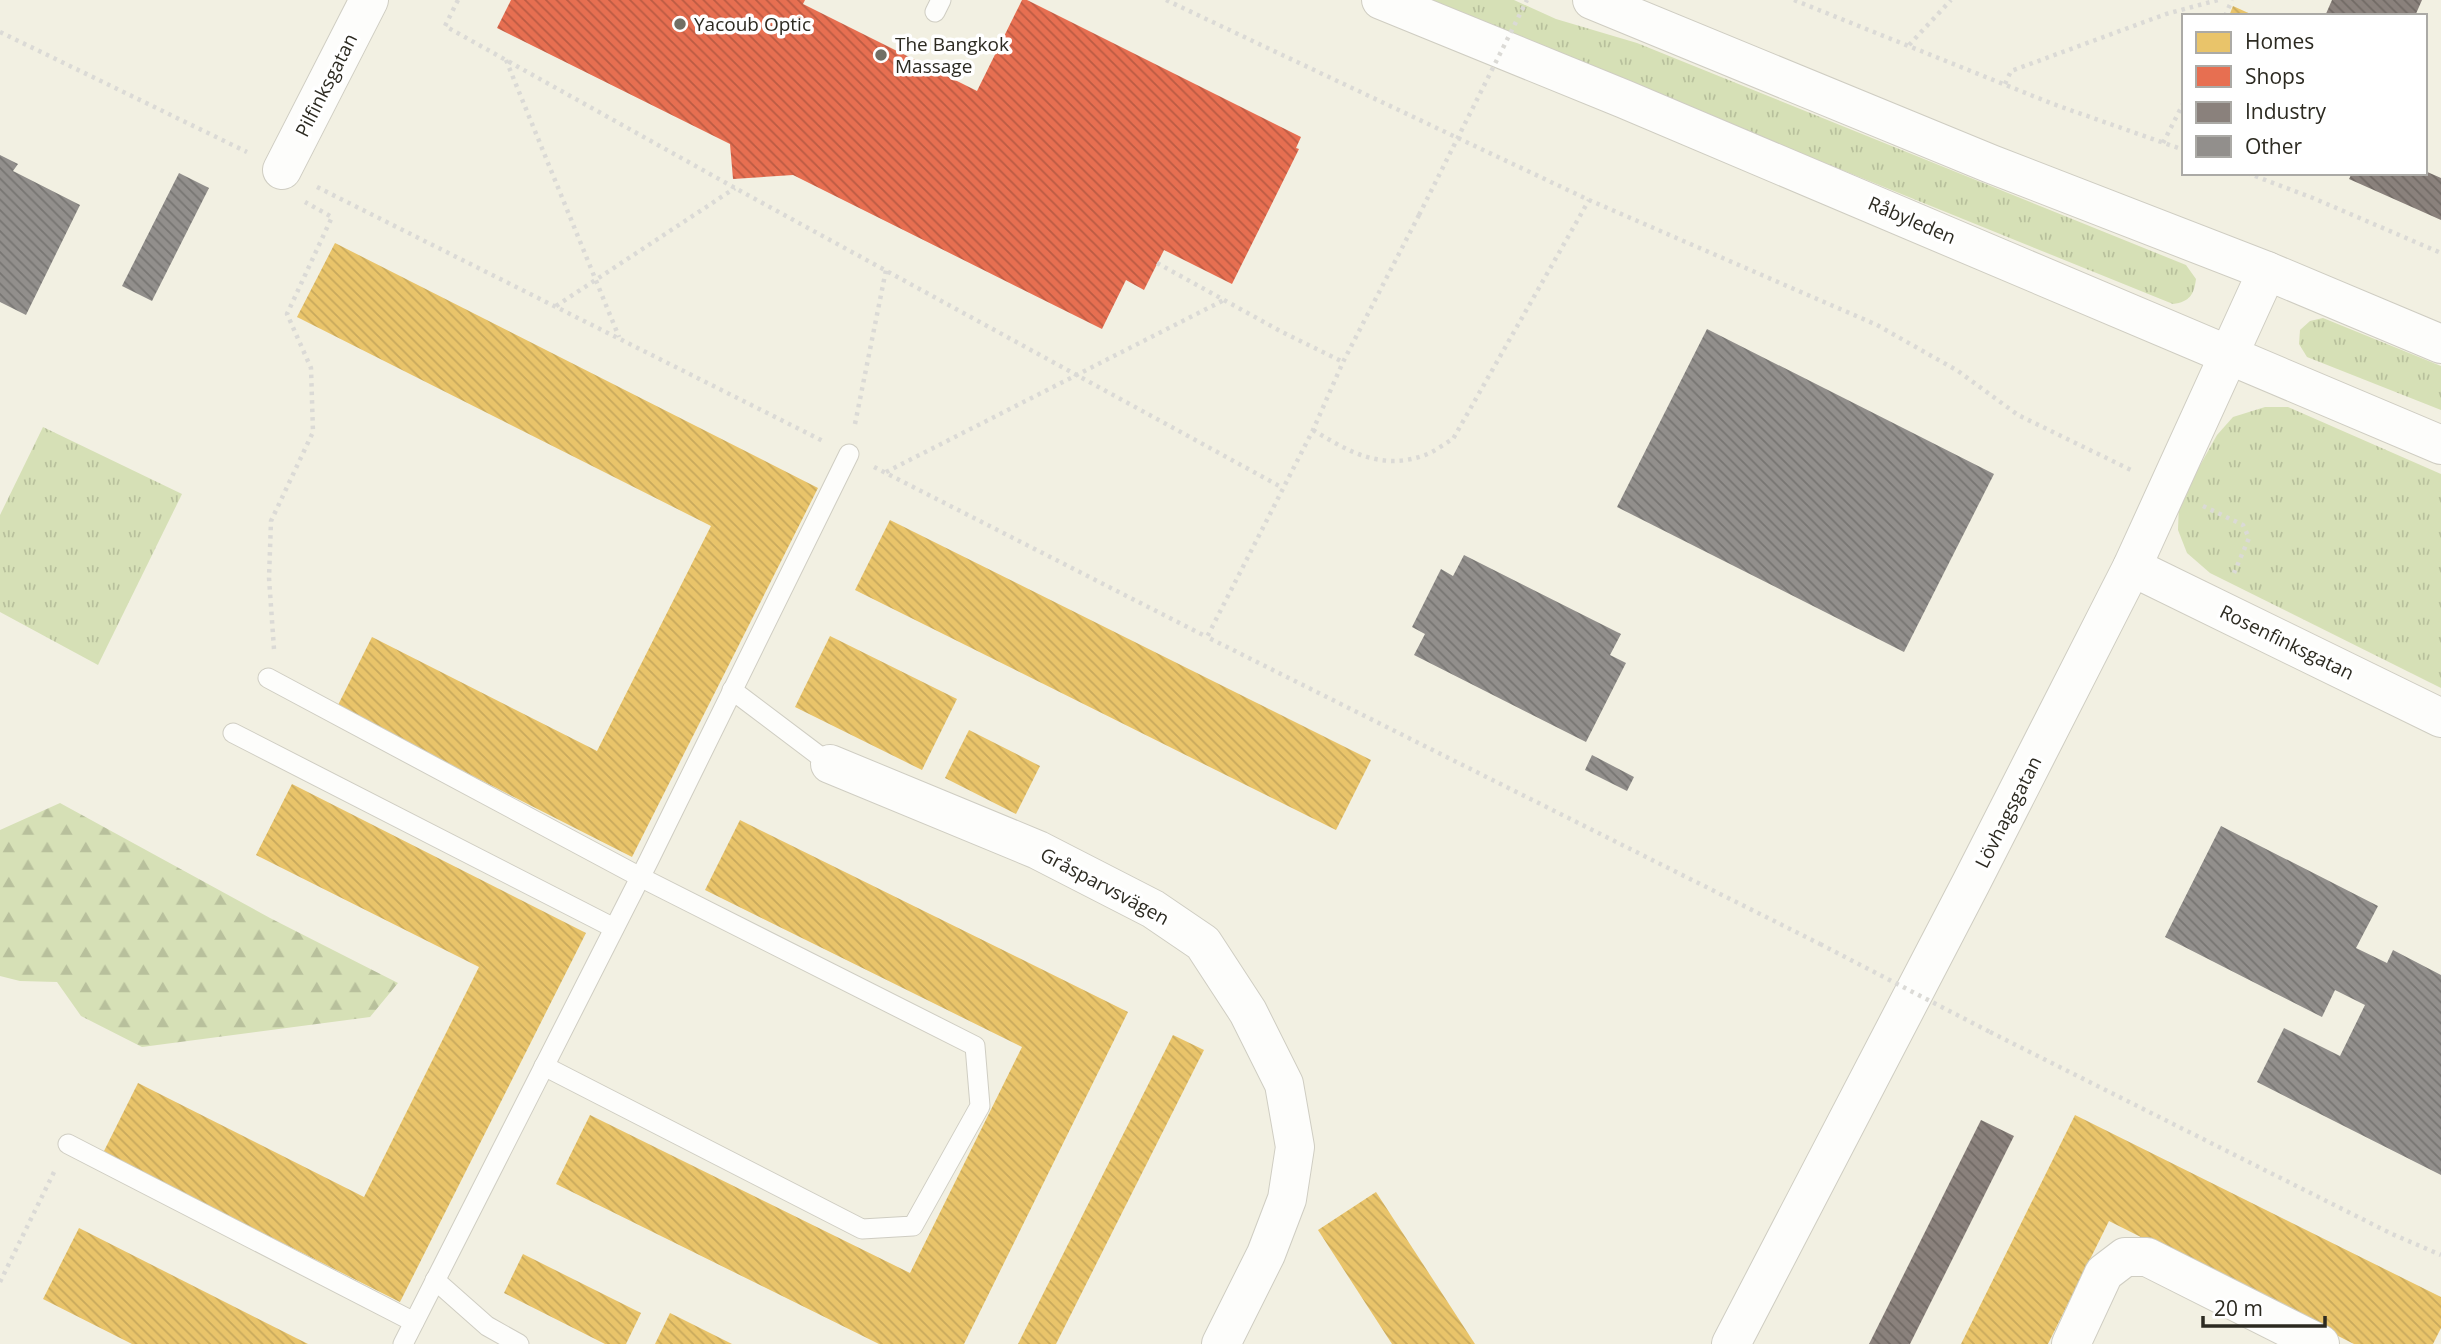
<svg xmlns="http://www.w3.org/2000/svg" width="2441" height="1344" font-family="'Open Sans',sans-serif">
<style>
.grass{fill:url(#grass-tufts)}
.forest{fill:url(#forest-firs)}
.homes{fill:url(#homes-back-hatch)}
.shops{fill:url(#shops-back-hatch)}
.industry{fill:url(#industry-back-hatch)}
.building{fill:url(#building-back-hatch)}
.lines{fill:none;stroke-linecap:round;stroke-linejoin:round}
.lane-casing{stroke:#cfcdc2;stroke-width:21}
.street-casing{stroke:#cfcdc2;stroke-width:40}
.secondary-casing{stroke:#cfcdc2;stroke-width:40}
.path{stroke:#dbdad6;stroke-width:4.5;stroke-dasharray:3.5 5;stroke-linecap:butt}
.lane{stroke:#fdfdfb;stroke-width:19}
.street{stroke:#fdfdfb;stroke-width:38}
.secondary{stroke:#fdfdfb;stroke-width:38}
.path-bridge{stroke:#dbdad6;stroke-width:4.5;stroke-dasharray:3.5 5;stroke-linecap:butt}
.poi-dot{fill:#716f65;stroke:#fff;stroke-width:2.5}
.labels{text-anchor:middle;dominant-baseline:central;stroke-width:7;stroke-linejoin:round;paint-order:stroke}
.poi-label{font-size:19px;fill:#2c2a21;stroke:#fff;text-anchor:start}
.street-label{font-size:19px;fill:#2c2a21;stroke:#fff}
</style>
<defs>
<pattern id="grass-tufts" width="24" height="20" patternUnits="userSpaceOnUse" patternTransform="scale(1.75)"><rect width="24" height="20" fill="#d6e0b6"/><path d="M3 7l-1-3M5 7V3M7 7l1-3M15 17l-1-3M17 17v-4M19 17l1-3" fill="none" stroke="#b8c09c"/></pattern>
<pattern id="forest-firs" width="22" height="20" patternUnits="userSpaceOnUse" patternTransform="scale(1.75)"><rect width="22" height="20" fill="#d6e0b6"/><path d="M5 1l3.5 6h-7zM16 11l3.5 6h-7z" fill="#b8c09c"/></pattern>
<pattern id="homes-back-hatch" width="6" height="6" patternUnits="userSpaceOnUse" patternTransform="scale(1.75)"><rect width="6" height="6" fill="#e9c46a"/><path d="M-1 5l2 2M0 0l6 6M5-1l2 2" fill="none" stroke="#c8a95c"/></pattern>
<pattern id="shops-back-hatch" width="6" height="6" patternUnits="userSpaceOnUse" patternTransform="scale(1.75)"><rect width="6" height="6" fill="#e76f51"/><path d="M-1 5l2 2M0 0l6 6M5-1l2 2" fill="none" stroke="#bb5b43"/></pattern>
<pattern id="industry-back-hatch" width="6" height="6" patternUnits="userSpaceOnUse" patternTransform="scale(1.75)"><rect width="6" height="6" fill="#8a817c"/><path d="M-1 5l2 2M0 0l6 6M5-1l2 2" fill="none" stroke="#716a65"/></pattern>
<pattern id="building-back-hatch" width="6" height="6" patternUnits="userSpaceOnUse" patternTransform="scale(1.75)"><rect width="6" height="6" fill="#928f8c"/><path d="M-1 5l2 2M0 0l6 6M5-1l2 2" fill="none" stroke="#777572"/></pattern>
</defs>
<rect width="100%" height="100%" fill="#f2f0e2"/>
<g class="grass">
<path d="M1415,0H1514L1556,19L1637,43L2186,265L2196,279C2194,294 2190,302 2173,304L1632,85Z"/>
<polygon points="2323,318 2441,366 2441,410 2307,357 2299,344 2300,330 2310,321"/>
<polygon points="2265,407 2288,407 2441,474 2441,688 2210,573 2187,553 2178,530 2179,503 2217,435 2233,417"/>
<polygon points="43,427 182,494 98,665 0,612 0,515"/>
</g>
<polygon class="forest" points="60,803 270,918 398,983 370,1017 142,1047 81,1016 57,982 20,981 0,976 0,830"/>
<g class="homes">
<polygon points="2233,6 2255,16 2229,16"/>
<polygon points="335,243 818,488 632,857 337,707 372,637 597,751 711,526 297,317"/>
<polygon points="890,520 1371,760 1336,830 855,590"/>
<polygon points="830,636 957,699 922,770 795,707"/>
<polygon points="969,730 1040,766 1016,814 945,778"/>
<polygon points="292,784 586,933 400,1302 103,1153 138,1083 364,1197 479,967 256,855"/>
<polygon points="740,820 1128,1012 964,1344 879,1344 556,1184 590,1115 910,1273 1022,1047 705,890"/>
<polygon points="1173,1035 1204,1050 1056,1344 1018,1344"/>
<polygon points="2075,1115 2441,1297 2441,1328 2433,1344 2354,1344 2109,1221 2048,1344 1961,1344"/>
<polygon points="1376,1192 1475,1344 1392,1344 1318,1230"/>
<polygon points="79,1228 308,1344 132,1344 43,1299"/>
<polygon points="523,1254 641,1313 626,1344 605,1344 504,1293"/>
<polygon points="670,1313 732,1344 655,1344"/>
</g>
<polygon class="shops" points="511,0 805,0 803,4 977,91 1022,0 1027,0 1301,137 1296,148 1299,149 1232,284 1164,250 1144,290 1126,280 1102,329 793,175 733,179 730,144 497,28"/>
<g class="industry">
<polygon points="2332,0 2422,0 2415,16 2325,16"/>
<polygon points="2425,171 2441,178 2441,220 2349,179 2352,173 2425,173"/>
<polygon points="1981,1120 2014,1136 1910,1344 1869,1344"/>
</g>
<g class="building">
<polygon points="0,155 18,164 13,171 80,205 26,315 0,302"/>
<polygon points="179,173 209,188 152,301 122,286"/>
<polygon points="1707,329 1994,474 1904,652 1617,507"/>
<polygon points="1464,555 1621,634 1610,655 1626,663 1586,742 1414,655 1425,634 1412,627 1441,569 1453,576"/>
<polygon points="1592,755 1634,777 1627,791 1585,770"/>
<polygon points="2221,826 2378,906 2356,948 2387,963 2393,950 2441,975 2441,1175 2257,1082 2284,1028 2340,1056 2365,1005 2335,990 2322,1017 2165,937"/>
</g>
<g class="lines">
<defs>
<g id="lane">
<polyline points="935,12 941,0"/>
<polyline points="268,678 640,877 975,1046 980,1106 913,1226 862,1229 544,1066"/>
<polyline points="732,690 830,764"/>
<polyline points="233,733 614,928"/>
<polyline points="68,1144 414,1322"/>
<polyline points="435,1280 487,1326 519,1344"/>
<polyline points="403,1344 648,862 849,454"/>
</g>
<g id="street">
<polyline points="282,170 369,0"/>
<polyline points="2132,567 2441,718"/>
<polyline points="830,764 1038,850 1153,909 1203,943 1248,1012 1284,1084 1295,1147 1287,1199 1266,1254 1221,1344"/>
<polyline points="1731,1344 1971,883 2132,567 2267,271"/>
<polyline points="2071,1344 2104,1273 2125,1257 2147,1257 2320,1344"/>
</g>
<g id="secondary">
<polyline points="1381,0 1624,99 2441,445"/>
<polyline points="1592,0 1991,164 2267,271 2441,344"/>
</g>
</defs>
<use href="#lane" class="lane-casing"/>
<use href="#street" class="street-casing"/>
<use href="#secondary" class="secondary-casing"/>
<g class="path">
<polyline points="458,0 445,26 735,188 1283,488"/>
<polyline points="1166,0 1589,200 1877,325 1958,371 2018,415 2133,471"/>
<polyline points="1794,0 2053,104 2184,150"/>
<polyline points="2225,16 2232,0"/>
<polyline points="0,32 247,152"/>
<polyline points="1909,45 1951,0"/>
<polyline points="506,60 619,337"/>
<polyline points="2005,84 2011,71 2166,14 2218,0"/>
<polyline points="2163,143 2184,102"/>
<polyline points="2247,173 2313,198 2441,253"/>
<polyline points="317,187 823,441"/>
<polyline points="1419,215 1343,362 1313,430 1207,637 1820,944"/>
<polyline points="1157,263 1282,332 1343,362"/>
<polyline points="556,306 735,188"/>
<polyline points="855,424 886,270"/>
<path d="M1313,430C1349,452 1382,471 1425,455C1434,452 1444,444 1453,439L1589,200"/>
<polyline points="874,467 1207,637"/>
<polyline points="886,472 1224,300"/>
<polyline points="2203,506 2243,525 2249,538 2234,573"/>
<polyline points="274,649 269,578 271,521 313,432 311,368 287,314 332,217 305,202"/>
<polyline points="1990,1032 2392,1234 2441,1255"/>
<polyline points="0,1282 55,1170"/>
</g>
<use href="#lane" class="lane"/>
<use href="#street" class="street"/>
<use href="#secondary" class="secondary"/>
<g class="path-bridge">
<polyline points="1419,215 1527,0"/>
<polyline points="1820,944 1990,1032"/>
</g>
</g>
<g class="poi-dot">
<circle cx="680" cy="24" r="7"/>
<circle cx="881" cy="55" r="7"/>
</g>
<g class="labels">
<g class="poi-label">
<text x="694" y="24">Yacoub Optic</text>
<text x="895" y="44">The Bangkok<tspan x="895" dy="22">Massage</tspan></text>
</g>
<g class="street-label">
<text transform="translate(326 85) rotate(-63)">Pilfinksgatan</text>
<text transform="translate(1912 220) rotate(23)">Råbyleden</text>
<text transform="translate(2287 642) rotate(26)">Rosenfinksgatan</text>
<text transform="translate(2008 812) rotate(-63)">Lövhagsgatan</text>
<text transform="translate(1105 886) rotate(28)">Gråsparvsvägen</text>
</g>
</g>
<rect x="2182" y="14" width="245" height="161" fill="#ffffff" stroke="#abaaa6" stroke-width="2"/>
<rect x="2196" y="32" width="35" height="21" fill="#e9c46a" stroke="#abaaa6" stroke-width="2"/>
<text x="2245" y="49" font-size="21" fill="#2c2a21">Homes</text>
<rect x="2196" y="66" width="35" height="21" fill="#e76f51" stroke="#abaaa6" stroke-width="2"/>
<text x="2245" y="84" font-size="21" fill="#2c2a21">Shops</text>
<rect x="2196" y="102" width="35" height="21" fill="#8a817c" stroke="#abaaa6" stroke-width="2"/>
<text x="2245" y="119" font-size="21" fill="#2c2a21">Industry</text>
<rect x="2196" y="136" width="35" height="21" fill="#928f8c" stroke="#abaaa6" stroke-width="2"/>
<text x="2245" y="154" font-size="21" fill="#2c2a21">Other</text>
<path d="M2203 1316v10h122v-10" fill="none" stroke="#2c2a21" stroke-width="3.5"/>
<text x="2214" y="1316" font-size="21" fill="#2c2a21" stroke="#ffffff" stroke-width="5" paint-order="stroke">20 m</text>
</svg>
